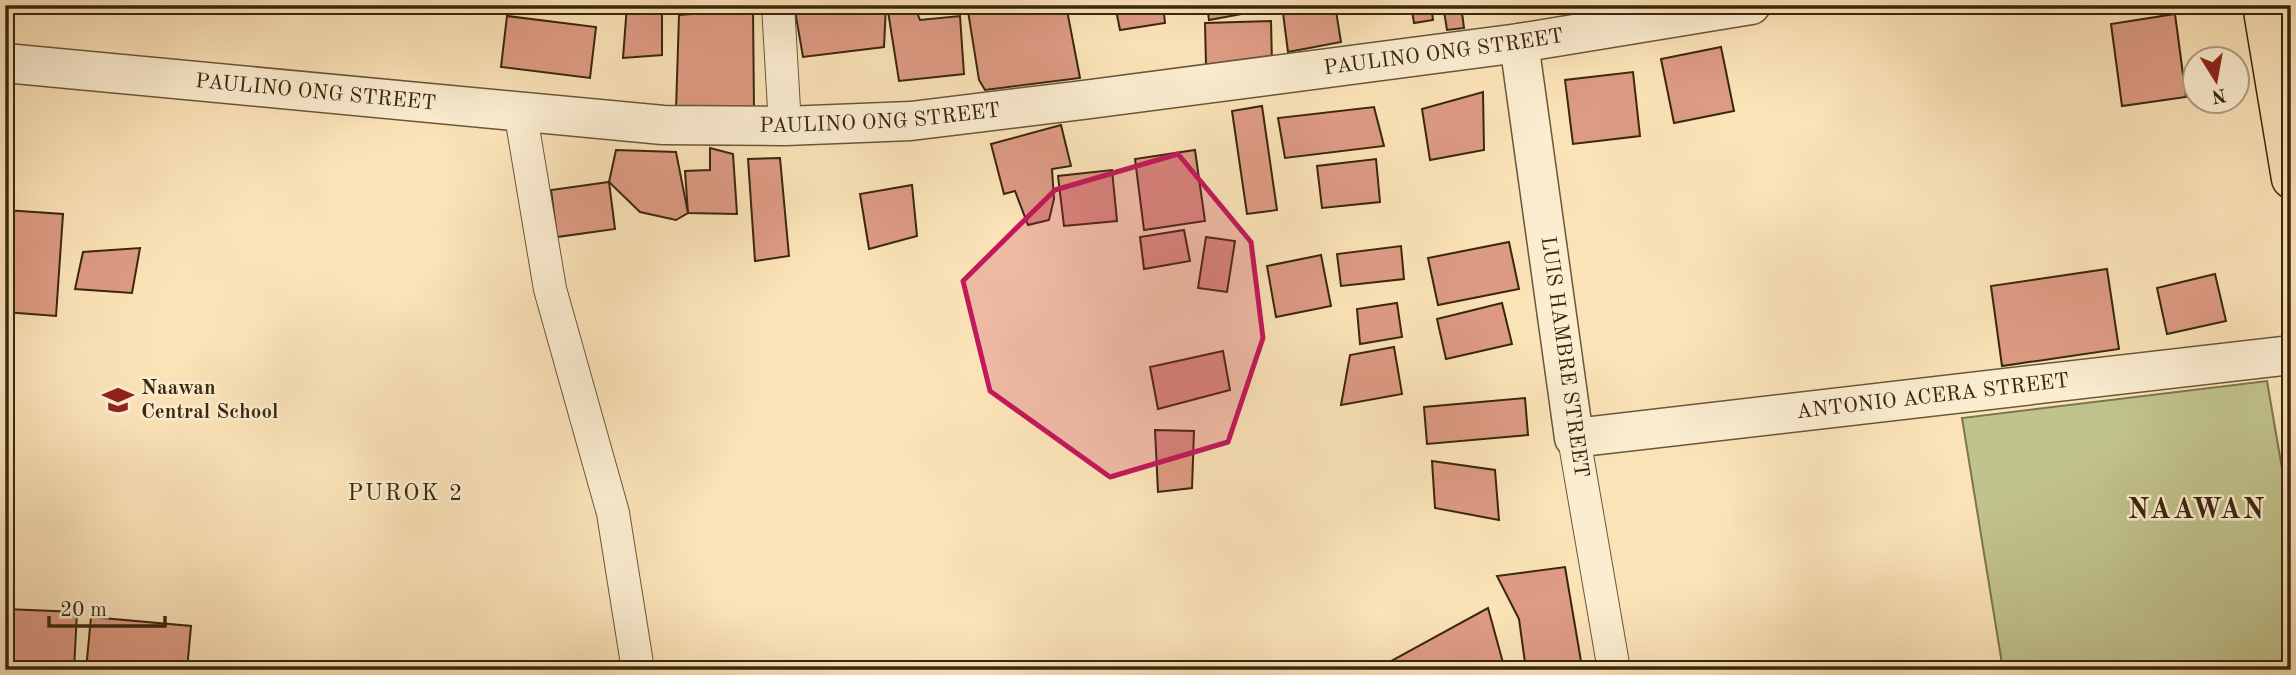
<svg xmlns="http://www.w3.org/2000/svg" width="2296" height="675" font-family="'Old Standard TT',serif">
<style>
.green{fill:#c1c38d;stroke:#7d754d;stroke-width:2}
.building{fill:#de9b84;stroke:#39270d;stroke-width:2}
.lines{fill:none;stroke-linecap:round;stroke-linejoin:round}
.minor-casing{stroke:#6a5638;stroke-width:34}
.tertiary-casing{stroke:#6a5638;stroke-width:41}
.trunk-casing{stroke:#39270d;stroke-width:41}
.minor{stroke:#fcedd1;stroke-width:32}
.tertiary{stroke:#fcedd1;stroke-width:38}
.trunk{stroke:#fbe3b8;stroke-width:38}
.marked{fill:#c2185b;fill-opacity:0.2;stroke:#c2185b;stroke-width:5;stroke-linejoin:round}
.labels{text-anchor:middle;dominant-baseline:central;stroke-width:5;stroke-linejoin:round;paint-order:stroke}
.street-label{font-size:21px;fill:#39270d;stroke:#fcedd1}
.poi-label{font-size:21px;font-weight:bold;fill:#39270d;stroke:#fcedd1;text-anchor:start}
.neighbourhood-label{font-size:23px;letter-spacing:2px;fill:#39270d;stroke:#fcedd1}
.district-label{font-size:28px;font-weight:bold;letter-spacing:2px;fill:#39270d;stroke:#fcedd1}
</style>
<rect width="100%" height="100%" fill="#fbe3b8"/>
<filter id="stains"><feTurbulence type="fractalNoise" baseFrequency=".00286" numOctaves="4"/><feColorMatrix values="0 0 0 0 .2 0 0 0 0 .09 0 0 0 0 .02 0 0 0 .5 -.17"/></filter>
<radialGradient id="worn" r=".72"><stop offset=".6" stop-color="#630" stop-opacity="0"/><stop offset="1" stop-color="#630" stop-opacity=".3"/></radialGradient>
<polygon class="green" points="2267,381 2291,521 2291,670 2003,670 1962,418"/>
<g class="building">
<polygon points="627,5 662,5 662,55 623,58"/>
<polygon points="794,5 886,5 884,47 803,57"/>
<polygon points="887,5 914,5 920,20 960,16 964,74 899,81"/>
<polygon points="967,5 1066,5 1080,78 985,90 979,80"/>
<polygon points="1115,5 1163,5 1165,23 1120,30"/>
<polygon points="1207,5 1241,5 1242,14 1209,20"/>
<polygon points="1282,5 1335,5 1341,42 1288,52"/>
<polygon points="1411,5 1431,5 1433,20 1414,23"/>
<polygon points="1443,5 1461,5 1464,28 1447,30"/>
<polygon points="753,9 754,110 676,110 679,15"/>
<polygon points="2175,14 2186,97 2122,106 2111,24"/>
<polygon points="507,16 596,27 590,78 501,67"/>
<polygon points="1271,21 1272,63 1206,66 1205,23"/>
<polygon points="1721,47 1734,111 1674,123 1661,59"/>
<polygon points="1633,72 1640,136 1573,144 1565,80"/>
<polygon points="1483,92 1484,150 1430,160 1422,109"/>
<polygon points="1262,106 1277,210 1247,214 1232,111"/>
<polygon points="1374,107 1384,146 1285,158 1278,118"/>
<polygon points="1061,125 1071,166 1052,169 1054,199 1049,220 1028,225 1015,191 1004,194 991,144"/>
<polygon points="710,148 733,154 737,214 688,213 685,171 710,170"/>
<polygon points="616,150 676,152 688,213 676,220 640,212 609,182"/>
<polygon points="1195,150 1205,221 1144,230 1135,159"/>
<polygon points="780,158 789,256 755,261 748,159"/>
<polygon points="1376,159 1380,202 1322,208 1317,166"/>
<polygon points="1112,170 1117,221 1064,226 1058,176"/>
<polygon points="609,182 615,229 557,237 551,190"/>
<polygon points="912,185 917,236 869,249 860,194"/>
<polygon points="5,210 63,214 56,316 5,312"/>
<polygon points="1184,230 1190,261 1144,269 1140,237"/>
<polygon points="1206,237 1235,241 1227,292 1198,288"/>
<polygon points="1509,242 1519,289 1438,305 1428,258"/>
<polygon points="1401,246 1404,279 1341,286 1337,254"/>
<polygon points="140,248 132,293 75,289 83,252"/>
<polygon points="1321,255 1331,306 1276,317 1267,266"/>
<polygon points="2107,269 2119,349 2002,366 1991,286"/>
<polygon points="2215,274 2226,321 2167,334 2157,288"/>
<polygon points="1397,303 1402,337 1360,344 1357,309"/>
<polygon points="1502,303 1512,344 1446,359 1437,319"/>
<polygon points="1394,347 1402,394 1341,405 1350,355"/>
<polygon points="1223,351 1230,390 1158,409 1150,367"/>
<polygon points="1525,398 1528,435 1427,444 1424,407"/>
<polygon points="1155,430 1194,431 1192,488 1158,492"/>
<polygon points="1432,461 1495,470 1499,520 1435,508"/>
<polygon points="1565,567 1582,667 1573,670 1526,670 1519,619 1497,576"/>
<polygon points="1488,608 1505,670 1397,670 1391,661"/>
<polygon points="5,609 77,612 74,670 5,670"/>
<polygon points="91,617 191,626 187,670 86,670"/>
</g>
<g class="lines">
<defs>
<g id="minor">
<polyline points="778,5 785,126"/>
<polyline points="520,110 550,289 613,513 638,670"/>
<polyline points="1574,438 1614,670"/>
</g>
<g id="tertiary">
<path id="s1" d="M1519,43L1574,438L2291,355"/>
<path id="s2" d="M5,63L663,125L785,126L911,121L1083,100L1519,43L1751,5"/>
</g>
<polyline id="trunk" points="2262,5 2291,179"/>
</defs>
<use href="#minor" class="minor-casing"/>
<use href="#tertiary" class="tertiary-casing"/>
<use href="#trunk" class="trunk-casing"/>
<use href="#minor" class="minor"/>
<use href="#tertiary" class="tertiary"/>
<use href="#trunk" class="trunk"/>
</g>
<path class="marked" d="M1178,154L1251,242L1263,338L1228,442L1110,477L990,391L963,281L1055,190Z"/>
<defs>
<symbol id="school-bare" viewBox="-9 -9 18 18"><path d="M0-5L7-2L0 1L-7-2ZM-4 1L0 2.5L4 1V4Q0 6-4 4Z" fill="#8f2418" stroke="#fcedd1" stroke-width="2.5" paint-order="stroke"/></symbol>
</defs>
<g fill-rule="evenodd">
<use href="#school-bare" x="96" y="378" width="44" height="44"/>
</g>
<g class="labels">
<g class="street-label">
<text stroke="none"><textPath href="#s2" startOffset="1446">PAULINO ONG STREET</textPath></text>
<text stroke="none"><textPath href="#s2" startOffset="312">PAULINO ONG STREET</textPath></text>
<text stroke="none"><textPath href="#s2" startOffset="878">PAULINO ONG STREET</textPath></text>
<text transform="translate(1564 357) rotate(82)">LUIS HAMBRE STREET</text>
<text stroke="none"><textPath href="#s1" startOffset="760">ANTONIO ACERA STREET</textPath></text>
</g>
<g class="poi-label">
<text x="141" y="388">Naawan<tspan x="141" dy="24">Central School</tspan></text>
</g>
<g class="neighbourhood-label">
<text x="406" y="493">PUROK 2</text>
</g>
<g class="district-label">
<text x="2197" y="511">NAAWAN</text>
</g>
</g>
<rect width="2296" height="675" fill="none" stroke="#fbe3b8" stroke-width="28"/>
<rect x="7" y="7" width="2282" height="661" fill="none" stroke="#39270d" stroke-width="3.5"/>
<rect x="14" y="14" width="2268" height="647" fill="none" stroke="#39270d" stroke-width="2"/>
<g transform="translate(2216 80) rotate(169)"><circle r="33" fill="#fcedd1" stroke="#ae9e83" stroke-width="2"/>
<path d="M0-5L12 26L0 18L-12 26Z" fill="#8f2418"/>
<text y="-10" font-size="19" font-weight="bold" text-anchor="middle" fill="#39270d">N</text>
</g>
<path d="M49 616v10h116v-10" fill="none" stroke="#39270d" stroke-width="3.5"/>
<text x="60" y="616" font-size="21" fill="#39270d" stroke="#fcedd1" stroke-width="5" paint-order="stroke">20 m</text>
<rect width="100%" height="100%" filter="url(#stains)"/>
<rect width="100%" height="100%" fill="url(#worn)"/>
</svg>
